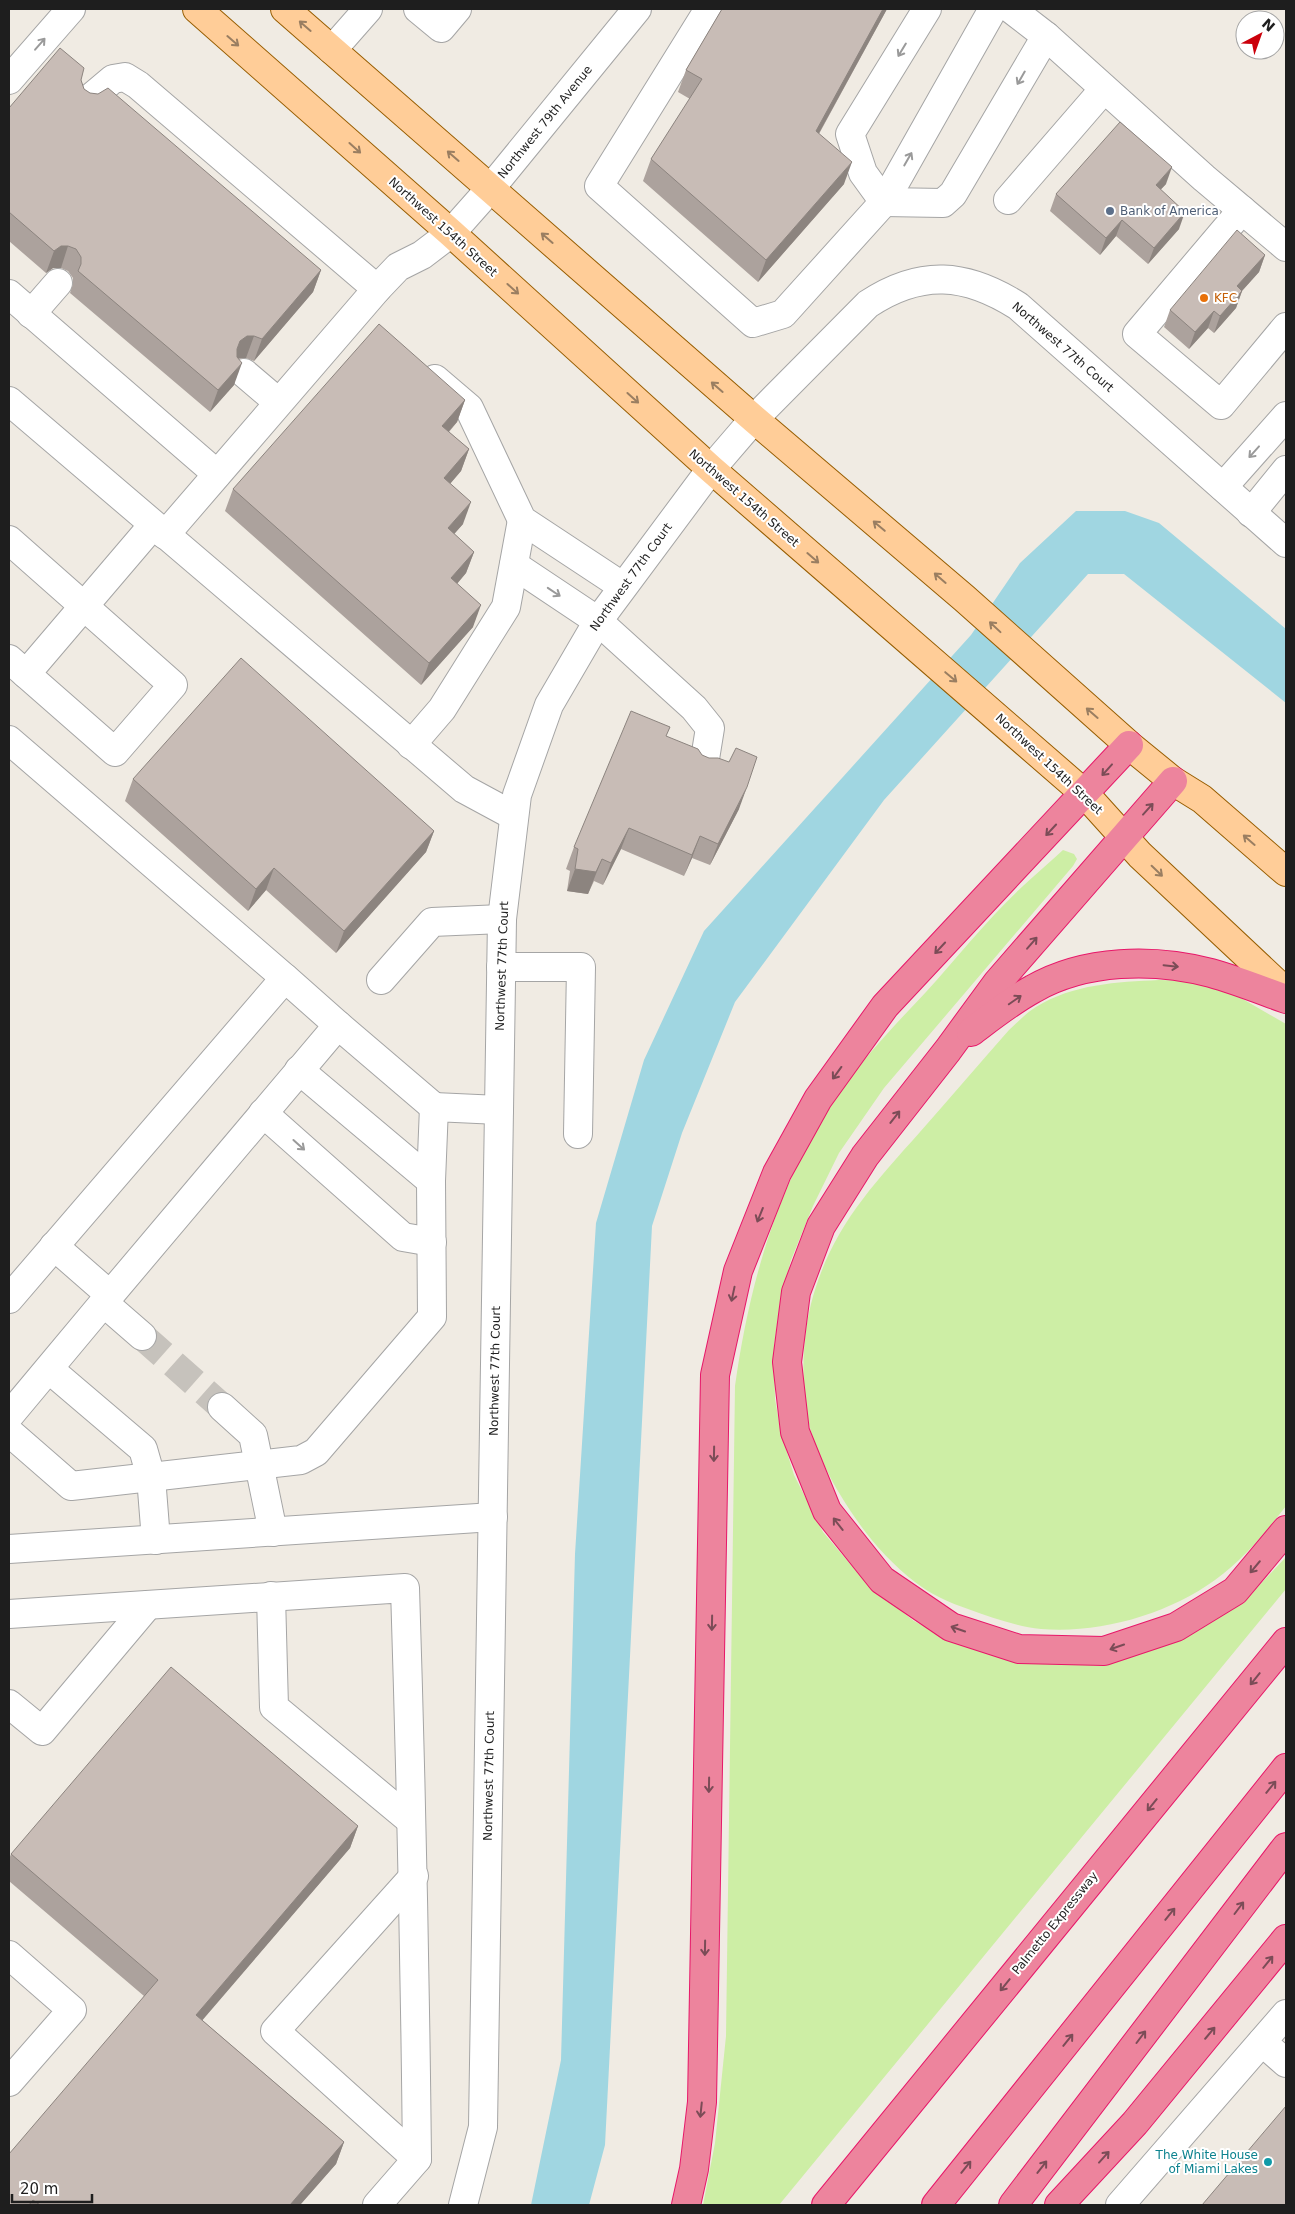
<svg xmlns="http://www.w3.org/2000/svg" width="1295" height="2214" font-family="'DejaVu Sans',sans-serif">
<style>
.grass{fill:#cdeea5}
.water{fill:#a0d6e1}
.lines{fill:none;stroke-linecap:round;stroke-linejoin:round}
.minor-tunnel{stroke:#c6c2bc;stroke-width:28;stroke-dasharray:28 14;stroke-linecap:butt}
.minor-casing{stroke:#a5a5a5;stroke-width:30}
.major-casing{stroke:#975d00;stroke-width:30}
.highway-casing{stroke:#e71769;stroke-width:30}
.minor{stroke:#fff;stroke-width:28}
.major{stroke:#ffcd98;stroke-width:28}
.highway{stroke:#ed849d;stroke-width:28}
.wall{fill:#aca29d}
.shaded-wall{fill:#8c847f}
.building{fill:#c8bcb6;stroke:#8c847f}
.oneway{stroke:#9a7e61}
.oneway2{stroke:#9a9a9a}
.oneway3{stroke:#7b4c57}
.service-dot{fill:#5c6f8a;stroke:#fff;stroke-width:2}
.food-dot{fill:#e8710a;stroke:#fff;stroke-width:2}
.culture-dot{fill:#0f9aa8;stroke:#fff;stroke-width:2}
.labels{text-anchor:middle;dominant-baseline:central;stroke-width:4;stroke-linejoin:round;paint-order:stroke}
.street-label{font-size:12px;fill:#1e1e1e;stroke:#fff}
.service-label{font-size:12px;fill:#4e5e75;stroke:#fff;text-anchor:start}
.food-label{font-size:12px;fill:#c56008;stroke:#fff;text-anchor:start}
.culture-label{font-size:12px;fill:#0d838f;stroke:#fff;text-anchor:end}
</style>
<rect width="100%" height="100%" fill="#f0ebe3"/>
<g class="grass">
<path d="M1063,850L1074,854L1077,859L1073,866L884,1088L839,1153L813,1206L791,1260L780,1302L774,1346L775,1399L781,1433L794,1475L823,1532L868,1585L914,1621L954,1642L1164,1645L1199,1630L1252,1593L1286,1557V1589L779,2205H703L715,2143L726,2036L735,1386C748,1293 773,1199 823,1118C850,1072 889,1031 926,992C958,957 988,918 1023,886C1036,874 1050,862 1063,850Z"/>
<path d="M1159,980L1190,981L1222,987L1286,1024V1506C1265,1533 1244,1559 1215,1580C1168,1614 1100,1634 1041,1629C1016,1626 992,1618 968,1609C950,1603 930,1594 915,1582C886,1560 860,1528 841,1496C830,1478 820,1458 813,1438C800,1399 801,1343 811,1304C830,1230 871,1187 920,1132C950,1098 979,1064 1009,1030C1018,1022 1026,1013 1036,1007C1073,984 1117,982 1159,980Z"/>
</g>
<polygon class="water" points="1076,511 1125,511 1159,523 1286,629 1286,703 1124,574 1088,574 884,800 735,1002 682,1133 652,1226 605,2145 589,2205 531,2205 561,2060 575,1554 596,1223 644,1060 704,931 971,635 1020,563"/>
<g class="lines">
<polyline class="minor-tunnel" points="142,1336 222,1407"/>
<defs>
<g id="minor">
<polyline points="418,9 441,28 457,9"/>
<polyline points="709,9 599,186 753,323 783,314 884,202 993,9"/>
<polyline points="1011,9 1046,36 1204,178 1286,247"/>
<polyline points="332,50 368,9"/>
<polyline points="9,80 71,9"/>
<polyline points="88,100 113,79 125,77 138,85 377,289"/>
<polyline points="1008,200 1104,89"/>
<polyline points="884,202 943,203 953,194 1046,36"/>
<polyline points="884,202 863,173 850,134 927,9"/>
<polyline points="1242,210 1137,334 1221,405 1286,327"/>
<polyline points="9,294 217,474"/>
<polyline points="31,314 58,283"/>
<polyline points="244,373 278,402"/>
<polyline points="435,379 469,408 522,520 622,586"/>
<polyline points="9,401 464,789 514,816"/>
<polyline points="1223,487 1286,416"/>
<polyline points="1251,513 1286,470"/>
<polyline points="165,535 377,289 398,267 422,255 451,233 490,189 637,9"/>
<polyline points="9,540 173,685 115,752 26,674"/>
<polyline points="514,565 598,621 694,708 710,728 704,765"/>
<polyline points="9,659 26,674 153,525"/>
<polyline points="9,740 285,978 9,1299"/>
<polyline points="411,745 442,709 506,607 522,520"/>
<polyline points="501,967 581,967 578,1134"/>
<polyline points="381,980 432,922 502,919"/>
<polyline points="338,1025 434,1107"/>
<polyline points="299,1070 431,1181"/>
<polyline points="263,1113 403,1237 432,1242"/>
<polyline points="54,1246 110,1295 338,1025 285,978"/>
<polyline points="104,1303 142,1336"/>
<polyline points="49,1369 143,1449 151,1477 156,1540"/>
<polyline points="222,1407 253,1435 273,1532"/>
<polyline points="9,1416 110,1295"/>
<polyline points="9,1432 71,1486 301,1460 316,1452 432,1317 431,1181 434,1107 499,1110"/>
<polyline points="9,1549 493,1517"/>
<polyline points="271,1596 274,1707 410,1820"/>
<path d="M9,1614L405,1588C411,1778 415,1968 417,2159L377,2205"/>
<polyline points="9,1704 42,1731 148,1605"/>
<polyline points="414,1876 275,2031 417,2159"/>
<polyline points="9,1955 72,2010 9,2082"/>
<polyline points="1262,2042 1286,2063"/>
<path d="M463,2205L483,2127L502,919L517,795L549,705L598,621L711,469L754,419L868,304C921,269 966,273 1018,306L1286,543"/>
<polyline points="1120,2205 1286,2014"/>
</g>
<g id="major">
<polyline points="197,9 451,233 711,469 1085,794 1140,855 1286,992"/>
<polyline points="285,9 754,419 964,598 1129,745 1173,781 1202,799 1286,872"/>
</g>
<g id="highway">
<polyline points="1173,781 997,983 948,1050 865,1156 821,1226 796,1292 787,1362 795,1432 827,1511 882,1580 951,1627 1019,1649 1104,1651 1176,1627 1235,1591 1286,1530"/>
<path d="M971,1032C991,1017 1011,1001 1033,989C1085,959 1154,958 1211,973C1236,980 1261,990 1286,999"/>
<polyline points="686,2205 694,2169 702,2102 715,1375 738,1271 777,1173 818,1099 885,1006 1129,745"/>
<polyline points="826,2205 1286,1642"/>
<polyline points="936,2205 1286,1768"/>
<polyline points="1013,2205 1286,1847"/>
<polyline points="1059,2205 1135,2123 1286,1939"/>
</g>
</defs>
<use href="#minor" class="minor-casing"/>
<use href="#major" class="major-casing"/>
<use href="#highway" class="highway-casing"/>
<use href="#minor" class="minor"/>
<use href="#major" class="major"/>
<use href="#highway" class="highway"/>
</g>
<g class="wall">
<polygon points="722,9 887,9 819,134 844,184 758,282 643,181 651,159 690,99 678,92 686,70"/>
<polygon points="81,80 84,89 321,270 313,292 254,361 246,358 239,359 234,385 210,412 70,293 73,284 73,278 68,271 61,268 53,268 46,273 9,241 9,108"/>
<polygon points="1166,184 1160,190 1179,229 1148,264 1116,236 1100,255 1050,211 1056,194"/>
<polygon points="1265,255 1259,272 1242,291 1236,308 1214,333 1208,328 1189,349 1164,327 1170,310"/>
<polygon points="465,400 457,422 449,432 469,449 461,471 450,484 463,524 454,534 474,552 466,573 457,584 473,627 421,685 225,511 233,489"/>
<polygon points="666,736 739,809 710,865 692,858 684,876 621,849 603,885 594,881 588,894 567,891 570,871 566,869 574,847"/>
<polygon points="133,779 434,831 426,852 336,953 266,890 248,911 125,801"/>
<polygon points="358,1826 350,1848 202,2020 344,2142 336,2164 300,2205 9,2205 144,1996 9,1881 9,1859 11,1854"/>
</g>
<g class="shaded-wall">
<polygon points="883,9 887,9 808,153 816,131"/>
<polygon points="852,162 844,184 758,282 766,260"/>
<polygon points="1172,167 1166,184 1149,202 1156,185"/>
<polygon points="1185,212 1179,229 1148,264 1154,248"/>
<polygon points="1122,220 1116,236 1100,255 1106,238"/>
<polygon points="61,246 68,246 61,268 53,268 46,273 54,251"/>
<polygon points="1265,255 1259,272 1231,303 1237,286"/>
<polygon points="321,270 313,292 254,361 262,339"/>
<polygon points="1242,291 1236,308 1214,333 1220,316"/>
<polygon points="1214,311 1208,328 1189,349 1195,332"/>
<polygon points="247,336 254,336 246,358 239,358 232,363 237,349 240,341"/>
<polygon points="242,363 234,385 210,412 218,390"/>
<polygon points="465,400 457,422 434,448 442,426"/>
<polygon points="469,449 461,471 436,500 444,478"/>
<polygon points="471,502 463,524 440,550 448,528"/>
<polygon points="474,552 466,573 443,600 451,578"/>
<polygon points="481,605 473,627 421,685 429,663"/>
<polygon points="747,787 739,809 710,865 718,844"/>
<polygon points="629,828 621,849 603,885 611,863"/>
<polygon points="434,831 426,852 336,953 344,931"/>
<polygon points="700,836 692,858 684,876 692,855"/>
<polygon points="602,859 588,894 567,891 575,869"/>
<polygon points="274,868 266,890 248,911 256,889"/>
<polygon points="358,1826 350,1848 188,2037 196,2015"/>
<polygon points="344,2142 336,2164 300,2205 290,2205"/>
</g>
<g class="building">
<polygon points="722,9 883,9 816,131 852,162 766,260 651,159 702,79 686,70"/>
<polygon points="60,48 84,68 81,80 84,89 90,93 98,94 108,88 321,270 262,339 254,336 247,336 240,341 237,349 237,357 242,363 218,390 78,271 81,264 81,257 76,249 68,246 61,246 54,251 9,212 9,108"/>
<polygon points="1120,122 1172,167 1156,185 1185,212 1154,248 1122,220 1106,238 1056,194"/>
<polygon points="1237,230 1265,255 1237,286 1242,291 1220,316 1214,311 1195,332 1170,310"/>
<polygon points="379,324 465,400 442,426 469,449 444,478 471,502 448,528 474,552 451,578 481,605 429,663 233,489"/>
<polygon points="241,658 434,831 344,931 274,868 256,889 133,779"/>
<polygon points="631,711 670,727 666,736 698,749 702,755 709,758 718,758 729,762 736,748 757,757 747,787 718,844 700,836 692,855 629,828 611,863 602,859 596,872 575,869 578,849 574,847"/>
<polygon points="171,1667 358,1826 196,2015 344,2142 290,2205 40,2205 33,2200 29,2205 9,2205 9,2154 158,1980 11,1854"/>
<polygon points="1286,2106 1286,2205 1202,2205"/>
</g>
<defs><path id="oneway-shaft" d="M-6 0H5M1.5-3L5.5 0L1.5 3" fill="none" stroke-width="1.6" stroke-linecap="round" stroke-linejoin="round" transform="scale(1.25)"/></defs>
<g class="oneway">
<use href="#oneway-shaft" transform="translate(305 26) rotate(-139)"/>
<use href="#oneway-shaft" transform="translate(233 41) rotate(41)"/>
<use href="#oneway-shaft" transform="translate(355 148) rotate(42)"/>
<use href="#oneway-shaft" transform="translate(453 156) rotate(-139)"/>
<use href="#oneway-shaft" transform="translate(547 238) rotate(-139)"/>
<use href="#oneway-shaft" transform="translate(513 289) rotate(42)"/>
<use href="#oneway-shaft" transform="translate(717 387) rotate(-139)"/>
<use href="#oneway-shaft" transform="translate(633 398) rotate(42)"/>
<use href="#oneway-shaft" transform="translate(879 526) rotate(-140)"/>
<use href="#oneway-shaft" transform="translate(813 558) rotate(41)"/>
<use href="#oneway-shaft" transform="translate(940 578) rotate(-139)"/>
<use href="#oneway-shaft" transform="translate(995 627) rotate(-137)"/>
<use href="#oneway-shaft" transform="translate(951 677) rotate(40)"/>
<use href="#oneway-shaft" transform="translate(1092 713) rotate(-139)"/>
<use href="#oneway-shaft" transform="translate(1249 840) rotate(-139)"/>
<use href="#oneway-shaft" transform="translate(1157 871) rotate(44)"/>
</g>
<g class="oneway2">
<use href="#oneway-shaft" transform="translate(40 44) rotate(-49)"/>
<use href="#oneway-shaft" transform="translate(902 50) rotate(121)"/>
<use href="#oneway-shaft" transform="translate(1021 78) rotate(120)"/>
<use href="#oneway-shaft" transform="translate(908 159) rotate(-60)"/>
<use href="#oneway-shaft" transform="translate(1254 452) rotate(132)"/>
<use href="#oneway-shaft" transform="translate(554 592) rotate(34)"/>
<use href="#oneway-shaft" transform="translate(299 1145) rotate(42)"/>
</g>
<g class="oneway3">
<use href="#oneway-shaft" transform="translate(1107 770) rotate(132)"/>
<use href="#oneway-shaft" transform="translate(1148 809) rotate(-48)"/>
<use href="#oneway-shaft" transform="translate(1051 830) rotate(133)"/>
<use href="#oneway-shaft" transform="translate(1032 943) rotate(-49)"/>
<use href="#oneway-shaft" transform="translate(940 948) rotate(133)"/>
<use href="#oneway-shaft" transform="translate(1171 966) rotate(6)"/>
<use href="#oneway-shaft" transform="translate(1015 1000) rotate(-35)"/>
<use href="#oneway-shaft" transform="translate(837 1073) rotate(126)"/>
<use href="#oneway-shaft" transform="translate(895 1117) rotate(-52)"/>
<use href="#oneway-shaft" transform="translate(760 1215) rotate(112)"/>
<use href="#oneway-shaft" transform="translate(733 1294) rotate(102)"/>
<use href="#oneway-shaft" transform="translate(714 1454) rotate(91)"/>
<use href="#oneway-shaft" transform="translate(838 1524) rotate(-128)"/>
<use href="#oneway-shaft" transform="translate(1255 1567) rotate(130)"/>
<use href="#oneway-shaft" transform="translate(712 1623) rotate(91)"/>
<use href="#oneway-shaft" transform="translate(958 1629) rotate(-161)"/>
<use href="#oneway-shaft" transform="translate(1117 1647) rotate(161)"/>
<use href="#oneway-shaft" transform="translate(1255 1679) rotate(129)"/>
<use href="#oneway-shaft" transform="translate(709 1785) rotate(91)"/>
<use href="#oneway-shaft" transform="translate(1271 1787) rotate(-51)"/>
<use href="#oneway-shaft" transform="translate(1152 1805) rotate(129)"/>
<use href="#oneway-shaft" transform="translate(1239 1908) rotate(-53)"/>
<use href="#oneway-shaft" transform="translate(1170 1914) rotate(-51)"/>
<use href="#oneway-shaft" transform="translate(705 1948) rotate(91)"/>
<use href="#oneway-shaft" transform="translate(1268 1962) rotate(-51)"/>
<use href="#oneway-shaft" transform="translate(1005 1985) rotate(129)"/>
<use href="#oneway-shaft" transform="translate(1210 2033) rotate(-50)"/>
<use href="#oneway-shaft" transform="translate(1141 2037) rotate(-53)"/>
<use href="#oneway-shaft" transform="translate(1068 2040) rotate(-51)"/>
<use href="#oneway-shaft" transform="translate(701 2110) rotate(96)"/>
<use href="#oneway-shaft" transform="translate(1104 2157) rotate(-48)"/>
<use href="#oneway-shaft" transform="translate(966 2167) rotate(-51)"/>
<use href="#oneway-shaft" transform="translate(1042 2167) rotate(-52)"/>
</g>
<circle class="service-dot" cx="1110" cy="211" r="5"/>
<circle class="food-dot" cx="1204" cy="298" r="5"/>
<circle class="culture-dot" cx="1268" cy="2162" r="5"/>
<g class="labels">
<g class="street-label">
<text transform="translate(545 122) rotate(-51)">Northwest 79th Avenue</text>
<text transform="translate(443 227) rotate(42)">Northwest 154th Street</text>
<text transform="translate(1063 347) rotate(41)">Northwest 77th Court</text>
<text transform="translate(744 498) rotate(41)">Northwest 154th Street</text>
<text transform="translate(631 577) rotate(-54)">Northwest 77th Court</text>
<text transform="translate(1049 764) rotate(43)">Northwest 154th Street</text>
<text transform="translate(502 966) rotate(-88)">Northwest 77th Court</text>
<text transform="translate(495 1371) rotate(-89)">Northwest 77th Court</text>
<text transform="translate(489 1776) rotate(-89)">Northwest 77th Court</text>
<text transform="translate(1055 1923) rotate(-51)">Palmetto Expressway</text>
</g>
<g class="service-label">
<text x="1120" y="211">Bank of America</text>
</g>
<g class="food-label">
<text x="1214" y="298">KFC</text>
</g>
<g class="culture-label">
<text x="1258" y="2155">The White House<tspan x="1258" dy="14">of Miami Lakes</tspan></text>
</g>
</g>
<rect width="1295" height="2214" fill="none" stroke="#1e1e1e" stroke-width="20"/>
<g transform="translate(1260 35) rotate(41)"><circle r="24" fill="#ffffff" stroke="#a5a5a5"/>
<path d="M0-4L9 19L0 12L-9 19Z" fill="#cb000b"/>
<text y="-8" font-size="14" font-weight="bold" text-anchor="middle" fill="#1e1e1e">N</text>
</g>
<path d="M12 2194v8h80v-8" fill="none" stroke="#1e1e1e" stroke-width="2.5"/>
<text x="20" y="2194" font-size="15" fill="#1e1e1e" stroke="#ffffff" stroke-width="4" paint-order="stroke">20 m</text>
</svg>
